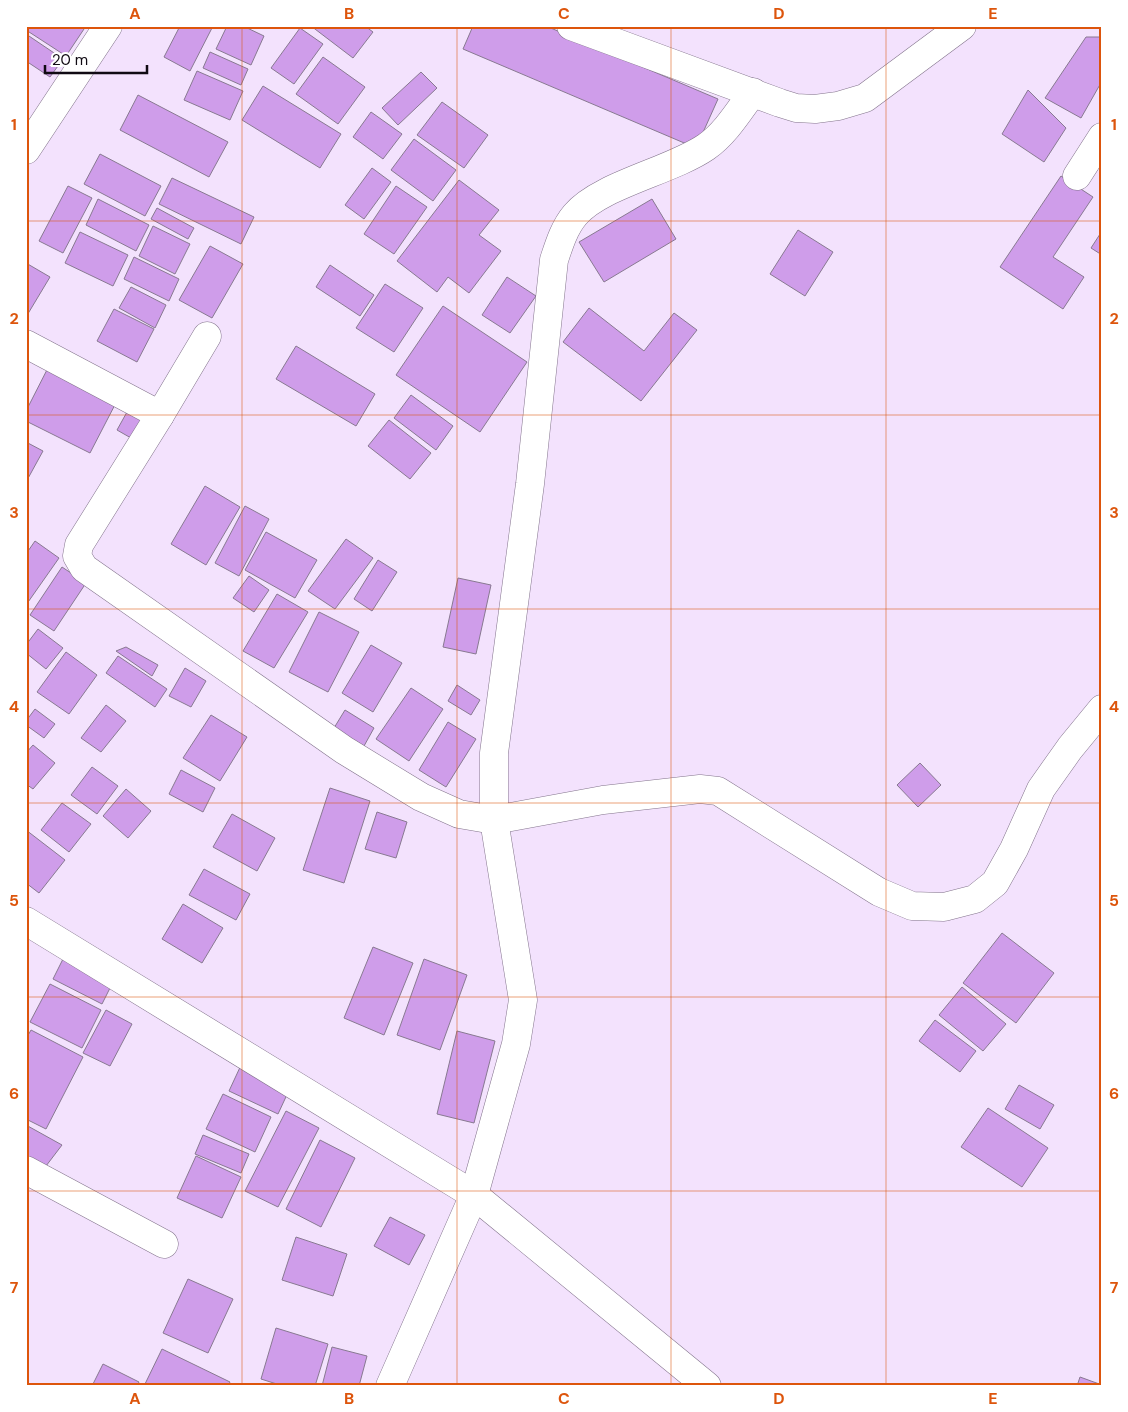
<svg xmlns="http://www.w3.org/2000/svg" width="1128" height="1412" font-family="'DM Sans',sans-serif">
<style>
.building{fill:#cf9dea;stroke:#887991}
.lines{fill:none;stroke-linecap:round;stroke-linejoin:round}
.minor-casing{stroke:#83748c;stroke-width:29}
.minor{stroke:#fff;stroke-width:28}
.grid{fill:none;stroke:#dd550c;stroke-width:1;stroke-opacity:0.55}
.neatline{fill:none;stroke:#dd550c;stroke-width:2}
.grid-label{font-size:16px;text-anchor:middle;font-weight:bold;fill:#dd550c}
</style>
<rect width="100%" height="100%" fill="#f3e2fd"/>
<g class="building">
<polygon points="26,26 86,26 66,56 26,30"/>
<polygon points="180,26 213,26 190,71 164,57"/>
<polygon points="227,26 243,26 264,36 251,65 216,49"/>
<polygon points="311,26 365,26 373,32 353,58"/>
<polygon points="473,26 546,26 718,99 696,148 463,49"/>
<polygon points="300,28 323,44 294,84 271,68"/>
<polygon points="26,34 63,59 50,77 26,61"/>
<polygon points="1086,37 1102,37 1102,81 1081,118 1045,98"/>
<polygon points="210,52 248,69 241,85 203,68"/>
<polygon points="323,57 365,87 338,124 296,94"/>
<polygon points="197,71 243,91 230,120 184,100"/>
<polygon points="421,72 437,88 398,125 382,108"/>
<polygon points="263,86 341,134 320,168 242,120"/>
<polygon points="1028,90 1066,128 1044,162 1002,134"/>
<polygon points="138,95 228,142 209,177 120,130"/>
<polygon points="442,102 488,135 464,168 417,135"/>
<polygon points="371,112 402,134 383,159 353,137"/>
<polygon points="414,139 456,170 433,201 391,170"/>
<polygon points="100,154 161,186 145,216 84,184"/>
<polygon points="372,168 391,182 364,219 345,205"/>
<polygon points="1061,176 1093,197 1053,257 1084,277 1063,309 1000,267"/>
<polygon points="172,178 254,217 241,244 159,204"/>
<polygon points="459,180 499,210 479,235 501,251 469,293 448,277 437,292 397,261"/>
<polygon points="68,186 92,198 63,253 39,241"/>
<polygon points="396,186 427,207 394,254 364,234"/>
<polygon points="98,199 149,225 136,251 86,225"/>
<polygon points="652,199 676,239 604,282 579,242"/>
<polygon points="157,208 194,228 188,239 151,219"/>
<polygon points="153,226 190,244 175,274 139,256"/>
<polygon points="798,230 833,252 805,296 770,274"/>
<polygon points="1102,231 1102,255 1091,248"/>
<polygon points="80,232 128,255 113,286 65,263"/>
<polygon points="210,246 243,264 212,318 179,300"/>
<polygon points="134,257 179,279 169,301 124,279"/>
<polygon points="26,263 50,277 26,317"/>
<polygon points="330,265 374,295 360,316 316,287"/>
<polygon points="507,277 536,296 510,333 482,315"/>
<polygon points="385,284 423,308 394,352 356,328"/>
<polygon points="131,287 166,305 155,328 119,308"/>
<polygon points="443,306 527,362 480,432 396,375"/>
<polygon points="589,308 644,351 674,313 697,330 641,401 563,342"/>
<polygon points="114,309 154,329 137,362 97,341"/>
<polygon points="296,346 375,394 356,426 276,379"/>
<polygon points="52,360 120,395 90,453 26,421 26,411"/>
<polygon points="411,395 453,426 436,450 394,418"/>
<polygon points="132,403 153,415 138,442 117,430"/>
<polygon points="389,420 431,453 410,479 368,446"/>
<polygon points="26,442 43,451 26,482"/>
<polygon points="205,486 240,507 206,565 171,544"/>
<polygon points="245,506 269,519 239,576 215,563"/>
<polygon points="266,532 317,560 295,598 245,570"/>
<polygon points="346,539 373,558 335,609 308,591"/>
<polygon points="35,541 59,558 26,605 26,554"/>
<polygon points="378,560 397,572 372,611 354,599"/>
<polygon points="62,567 86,583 54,631 30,615"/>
<polygon points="249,576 269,590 254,612 233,598"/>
<polygon points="458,578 491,585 476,654 443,647"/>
<polygon points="277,594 308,612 274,668 243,651"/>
<polygon points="319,612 359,632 328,692 289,672"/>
<polygon points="38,629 63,648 46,669 26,653 26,645"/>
<polygon points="371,645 402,663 373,712 342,693"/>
<polygon points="126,647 158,665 152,676 116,651"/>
<polygon points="66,652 97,675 69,714 37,692"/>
<polygon points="118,656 167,689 155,707 106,673"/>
<polygon points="185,668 206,681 191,707 169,696"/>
<polygon points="457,685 480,700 471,715 448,701"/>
<polygon points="411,688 443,709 409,761 376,739"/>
<polygon points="106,705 126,721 101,752 81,738"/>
<polygon points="35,709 55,724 44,738 26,725 26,721"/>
<polygon points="345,710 374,728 364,746 334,728"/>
<polygon points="211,715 247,737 220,781 183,758"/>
<polygon points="448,722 476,739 446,787 419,770"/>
<polygon points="33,745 55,763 33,789 26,784 26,753"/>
<polygon points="920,763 941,785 918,807 897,785"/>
<polygon points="92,767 118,786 97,814 71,795"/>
<polygon points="181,770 215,788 203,812 169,794"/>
<polygon points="330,788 370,801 344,883 303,870"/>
<polygon points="126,789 151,811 128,838 103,816"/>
<polygon points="62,803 91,824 69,852 41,830"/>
<polygon points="377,812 407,822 396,858 365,849"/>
<polygon points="232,814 275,838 257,871 213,847"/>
<polygon points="26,830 65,860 39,893 26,883"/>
<polygon points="204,869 250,894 236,920 189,895"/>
<polygon points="183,904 223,928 202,963 162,939"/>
<polygon points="1002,933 1054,973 1016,1023 963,983"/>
<polygon points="373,947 413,963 384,1035 344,1018"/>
<polygon points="65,955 114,980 102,1004 53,979"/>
<polygon points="424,959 467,975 440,1050 397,1035"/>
<polygon points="50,984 101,1010 82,1048 30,1022"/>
<polygon points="962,987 1006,1024 983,1051 939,1015"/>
<polygon points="106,1010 132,1024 110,1066 83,1053"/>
<polygon points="935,1020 976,1051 960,1072 919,1041"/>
<polygon points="31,1030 83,1057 46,1129 26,1119 26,1039"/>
<polygon points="457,1031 495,1041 474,1123 437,1114"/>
<polygon points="242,1063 291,1086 278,1114 229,1091"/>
<polygon points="1019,1085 1054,1105 1040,1129 1005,1109"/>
<polygon points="223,1094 271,1117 255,1152 206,1129"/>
<polygon points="988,1108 1048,1148 1022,1187 961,1147"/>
<polygon points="286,1111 319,1128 278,1207 245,1191"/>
<polygon points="26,1125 62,1145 46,1166 26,1157"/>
<polygon points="203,1135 249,1154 241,1173 195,1154"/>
<polygon points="320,1140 355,1158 321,1227 286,1209"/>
<polygon points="196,1156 241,1177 222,1218 177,1198"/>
<polygon points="390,1217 425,1235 409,1265 374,1246"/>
<polygon points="296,1237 347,1254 333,1296 282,1280"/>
<polygon points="188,1279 233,1299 208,1353 163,1333"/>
<polygon points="276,1328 328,1344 315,1386 283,1386 261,1379"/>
<polygon points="332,1347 367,1356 359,1386 322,1386"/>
<polygon points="162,1349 230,1382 228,1386 145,1384"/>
<polygon points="103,1364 139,1382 137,1386 92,1386"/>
<polygon points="1080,1377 1102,1385 1102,1386 1077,1386"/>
</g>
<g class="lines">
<defs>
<g id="minor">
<polyline points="571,26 780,103 796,108 815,109 838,106 865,98 962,26"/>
<polyline points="26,150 108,26"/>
<polyline points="1077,176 1102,137"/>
<polyline points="26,344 160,415 79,545 77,556 84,568 344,750 421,797 459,814 494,820 603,800 700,789 718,791 879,892 912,906 944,907 975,899 995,883 1014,849 1041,789 1070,748 1102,709"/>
<polyline points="160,415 207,336"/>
<polyline points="26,921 474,1195 707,1386"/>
<polyline points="26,1170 164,1244"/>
<path d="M390,1386L474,1195L516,1044L523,1000L494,820V753L530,484L554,260C559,245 564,228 575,215C600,185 671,171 706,147C725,134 739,111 753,92"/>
</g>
</defs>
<use href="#minor" class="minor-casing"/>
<use href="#minor" class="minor"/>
</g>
<path class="grid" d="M242,26V1386M457,26V1386M671,26V1386M886,26V1386M26,221H1102M26,415H1102M26,609H1102M26,803H1102M26,997H1102M26,1191H1102"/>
<rect width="1128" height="1412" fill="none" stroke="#ffffff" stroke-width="55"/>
<path d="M45 65v8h102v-8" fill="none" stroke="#100a13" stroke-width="2.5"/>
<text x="52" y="65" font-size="15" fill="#100a13" stroke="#ffffff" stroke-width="4" paint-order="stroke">20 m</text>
<rect x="28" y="28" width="1072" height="1356" class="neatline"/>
<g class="grid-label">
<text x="135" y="19">A</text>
<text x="349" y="19">B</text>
<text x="564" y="19">C</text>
<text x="779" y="19">D</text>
<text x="993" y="19">E</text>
<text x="14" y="130">1</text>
<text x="1114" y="130">1</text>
<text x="14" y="324">2</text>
<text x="1114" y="324">2</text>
<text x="14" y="518">3</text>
<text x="1114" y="518">3</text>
<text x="14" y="712">4</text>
<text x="1114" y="712">4</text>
<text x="14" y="906">5</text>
<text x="1114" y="906">5</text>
<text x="14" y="1099">6</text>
<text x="1114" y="1099">6</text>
<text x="14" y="1293">7</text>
<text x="1114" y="1293">7</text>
<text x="135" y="1404">A</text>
<text x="349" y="1404">B</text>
<text x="564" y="1404">C</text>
<text x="779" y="1404">D</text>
<text x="993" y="1404">E</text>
</g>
</svg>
